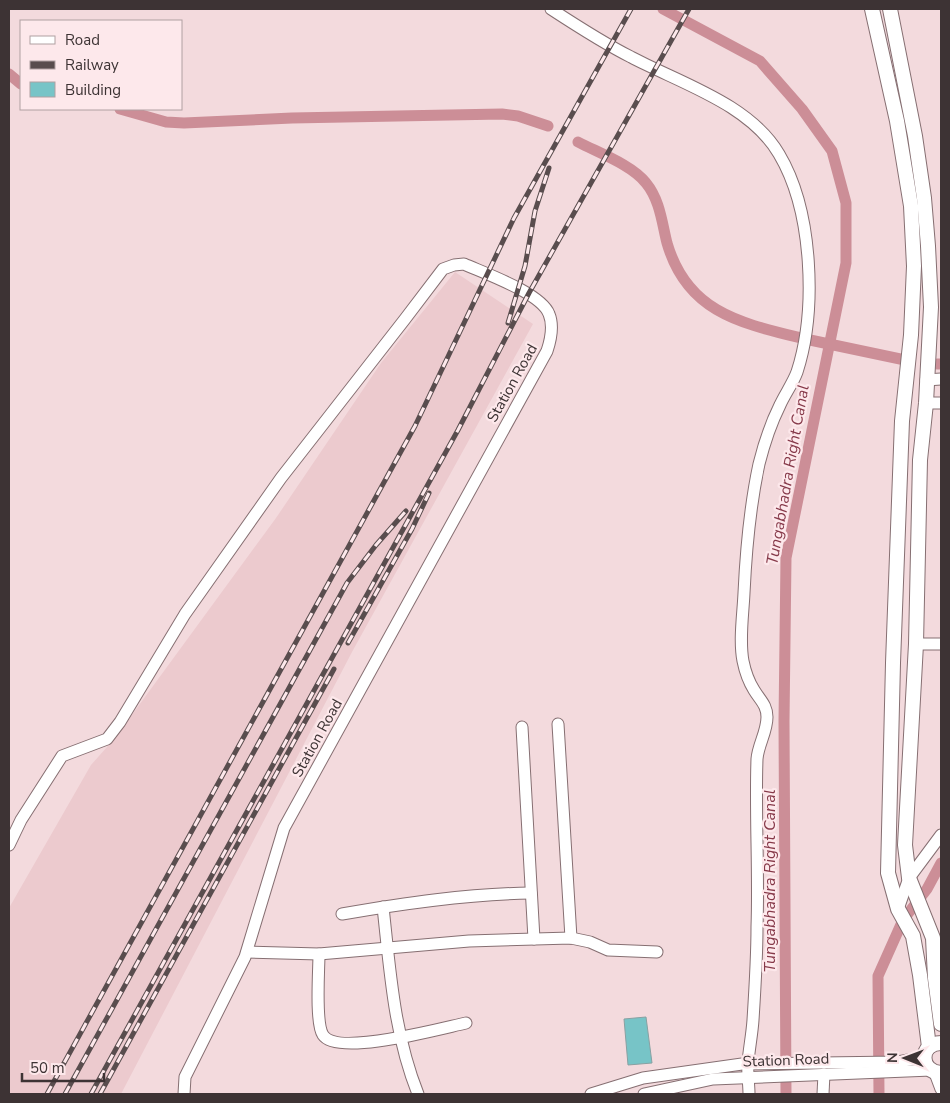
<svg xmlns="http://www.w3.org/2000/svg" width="950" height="1103" font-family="'Nunito Sans',sans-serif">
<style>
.built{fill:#eccace}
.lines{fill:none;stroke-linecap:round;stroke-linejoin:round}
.canal{stroke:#cc8e97;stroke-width:11}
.building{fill:#77c4c7;stroke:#88a1a2}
.minor-casing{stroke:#866f72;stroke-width:13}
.major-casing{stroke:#866f72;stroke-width:16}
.minor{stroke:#fff;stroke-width:11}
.major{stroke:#fff;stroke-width:14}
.rail-casing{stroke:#594d4e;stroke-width:5}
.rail{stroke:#fde8eb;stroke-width:3;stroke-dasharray:9;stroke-linecap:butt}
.labels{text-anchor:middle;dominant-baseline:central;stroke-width:4.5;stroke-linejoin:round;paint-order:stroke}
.street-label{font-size:15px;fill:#3d3334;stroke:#fde8eb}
.water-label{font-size:16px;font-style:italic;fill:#863949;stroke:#fde8eb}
</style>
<rect width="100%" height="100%" fill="#f3dadd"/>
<polygon class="built" points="455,272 533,324 352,652 121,1094 9,1094 9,908 91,765 115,738 276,518 381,363"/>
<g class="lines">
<g class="canal">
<polyline points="663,9 760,61 802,109 832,151 846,203 846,263 786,558 784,721 786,1094"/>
<polyline points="9,74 21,84"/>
<polyline points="120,109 166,122 184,123 292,118 502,114 518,116 548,126"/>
<path d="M578,142C599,153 632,165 646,183C660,200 662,223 667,243C687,312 740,323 801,338"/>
<polyline points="810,340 905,360"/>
<polyline points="937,364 941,364"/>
<polyline points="879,1094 878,976 903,920 927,889 941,863"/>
</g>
</g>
<polygon class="building" points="646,1017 652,1063 628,1065 624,1019"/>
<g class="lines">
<defs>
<g id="minor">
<path d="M551,9C577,26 603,43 631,57C680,83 750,104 779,154C813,211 817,310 797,372C793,383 785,394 780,405C771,423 764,444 759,464C750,506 746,550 744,593C743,615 739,640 743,661C745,671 749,682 754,690C760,700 767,705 767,717C767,732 758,745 757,759C755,815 759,871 757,927C757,958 755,989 753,1020C752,1035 749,1049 748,1063C747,1073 749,1084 749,1094"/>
<polyline points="926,380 941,379"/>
<polyline points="926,403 941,403"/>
<polyline points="916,644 941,644"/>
<polyline points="558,724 571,938"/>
<polyline points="522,727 534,939"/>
<path d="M9,845L21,820L62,756L107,739L120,722L185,614L281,478L405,319L443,269L454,265L464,264C484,273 541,293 549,314C554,326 551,339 547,351L284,828L245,957L185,1077L184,1094"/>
<path d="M383,907C390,971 394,1034 418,1094"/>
<polyline points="898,909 909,878 941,835"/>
<path d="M342,914C405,903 467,894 531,893"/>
<polyline points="247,952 319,954 469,941 571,938 590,942 608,950 657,952"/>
<path d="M319,954C319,970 315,1023 323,1035C337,1057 442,1028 466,1023"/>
<polyline points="935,1073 941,1089"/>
<polyline points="591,1094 643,1078 742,1064 898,1062 924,1057"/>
<polyline points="644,1094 713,1079 931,1070"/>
<polyline points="823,1094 824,1074"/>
</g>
<g id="major">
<polyline points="872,9 897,121 911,206 914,266 911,335 902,421 893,663 888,873 898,909 913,936 920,975 929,1047"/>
<polyline points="890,9 915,136 924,198 928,246 931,307 926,403 920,460 916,644 905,845 909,878 933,938 935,978 941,1024"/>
<path d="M941,1043C919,1043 919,1072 941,1073"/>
</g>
</defs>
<use href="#minor" class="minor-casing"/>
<use href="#major" class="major-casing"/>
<use href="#minor" class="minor"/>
<use href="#major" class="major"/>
<defs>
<g id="rail">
<polyline points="508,323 525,266 535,211 549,168"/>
<polyline points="348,643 412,529 429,493"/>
<polyline points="47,1094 415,426 514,218 631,9"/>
<polyline points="65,1094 347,583 376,545 406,511"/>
<polyline points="91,1094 458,430 529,293 689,9"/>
<polyline points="100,1094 334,669"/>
</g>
</defs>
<use href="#rail" class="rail-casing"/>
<use href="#rail" class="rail"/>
</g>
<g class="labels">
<g class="street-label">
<text transform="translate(512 383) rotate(-61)">Station Road</text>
<text transform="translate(317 738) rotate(-61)">Station Road</text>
<text transform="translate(786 1060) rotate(-2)">Station Road</text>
</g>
<g class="water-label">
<text transform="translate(788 475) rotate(-80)">Tungabhadra Right Canal</text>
<text transform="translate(770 881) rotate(-90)">Tungabhadra Right Canal</text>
</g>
</g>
<rect width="950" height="1103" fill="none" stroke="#3d3334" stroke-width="20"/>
<rect x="20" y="20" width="162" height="90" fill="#fde8eb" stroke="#b0a0a2"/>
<rect x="30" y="36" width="25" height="8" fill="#ffffff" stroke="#b0a0a2"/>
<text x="65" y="45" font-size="15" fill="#3d3334">Road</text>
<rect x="30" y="61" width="25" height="8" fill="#594d4e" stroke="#b0a0a2"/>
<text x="65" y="70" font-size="15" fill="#3d3334">Railway</text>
<rect x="30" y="82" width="25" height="15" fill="#77c4c7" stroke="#b0a0a2"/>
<text x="65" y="95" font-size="15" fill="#3d3334">Building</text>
<g transform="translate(905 1058) rotate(271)" stroke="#fde8eb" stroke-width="4" paint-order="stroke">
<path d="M0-4L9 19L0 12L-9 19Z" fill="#3d3334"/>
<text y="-8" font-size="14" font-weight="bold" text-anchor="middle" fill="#3d3334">N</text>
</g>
<path d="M22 1073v8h82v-8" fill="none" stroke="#3d3334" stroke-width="2.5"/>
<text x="30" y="1073" font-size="15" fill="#3d3334" stroke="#fde8eb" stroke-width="4" paint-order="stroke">50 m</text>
</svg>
